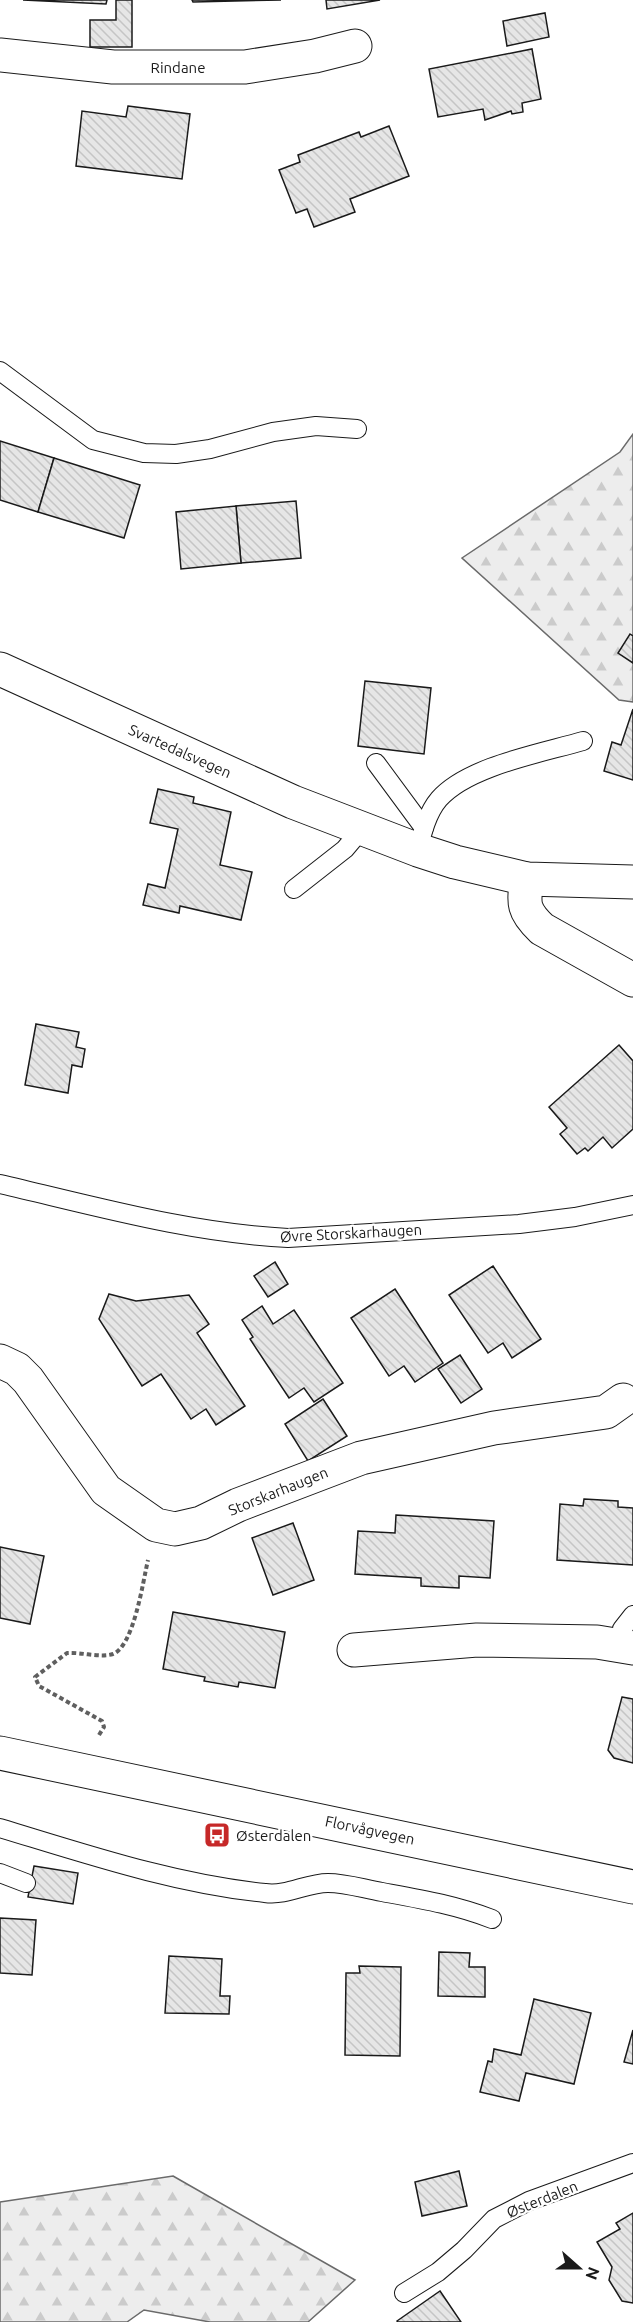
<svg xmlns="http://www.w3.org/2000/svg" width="633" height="2322" font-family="Ubuntu,sans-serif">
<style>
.forest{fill:url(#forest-firs);stroke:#6a6a6a;stroke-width:1.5}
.building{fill:url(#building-back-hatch);stroke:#1a1a1a;stroke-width:1.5}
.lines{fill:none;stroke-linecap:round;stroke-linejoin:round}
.service-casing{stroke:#1a1a1a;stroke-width:20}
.minor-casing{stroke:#1a1a1a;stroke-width:35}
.primary-casing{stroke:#1a1a1a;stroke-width:35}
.path{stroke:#5f5f5f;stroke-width:4;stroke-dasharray:4.5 3;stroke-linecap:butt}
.service{stroke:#fff;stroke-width:18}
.minor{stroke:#fff;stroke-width:33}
.primary{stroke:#fff;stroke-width:33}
.labels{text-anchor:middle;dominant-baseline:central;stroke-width:4.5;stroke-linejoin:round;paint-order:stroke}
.street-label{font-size:15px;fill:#1a1a1a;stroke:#fff}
.poi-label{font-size:15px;fill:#1a1a1a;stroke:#fff;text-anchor:start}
</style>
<defs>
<pattern id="forest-firs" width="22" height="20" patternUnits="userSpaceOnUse" patternTransform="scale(1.5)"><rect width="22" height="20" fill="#ededed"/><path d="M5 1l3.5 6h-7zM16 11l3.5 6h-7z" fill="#cbcbcb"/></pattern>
<pattern id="building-back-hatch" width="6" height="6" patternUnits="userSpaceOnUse" patternTransform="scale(1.5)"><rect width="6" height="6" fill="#e6e6e6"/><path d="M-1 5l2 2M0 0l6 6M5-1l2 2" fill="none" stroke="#c5c5c5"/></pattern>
</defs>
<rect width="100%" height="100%" fill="#fff"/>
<g class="forest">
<polygon points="633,434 633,702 619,700 462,558 620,452"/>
<polygon points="173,2176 355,2280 308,2322 210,2322 144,2310 127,2322 0,2322 0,2202"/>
</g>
<g class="building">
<polygon points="23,0 107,0 106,4"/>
<polygon points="116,0 132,0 132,47 90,47 90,20 116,20"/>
<polygon points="192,0 281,0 193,2"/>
<polygon points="326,0 380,0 327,9"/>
<polygon points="545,13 549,37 507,46 503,21"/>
<polygon points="532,49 541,99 522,103 523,112 512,114 511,111 485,120 483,109 438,117 429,69"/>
<polygon points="128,106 190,114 182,179 76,166 82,111 126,117"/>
<polygon points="389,126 409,176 350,199 355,212 314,227 307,209 296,213 279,170 300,162 298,155 359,132 361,137"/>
<polygon points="0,441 54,458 38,512 0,500"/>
<polygon points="54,458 140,485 124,538 38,512"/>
<polygon points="296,501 301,558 241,563 236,506"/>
<polygon points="236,506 241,563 181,569 176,512"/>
<polygon points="630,634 633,636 633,663 618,653"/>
<polygon points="365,681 431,688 424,754 358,746"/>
<polygon points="633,709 633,780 604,771 612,742 621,745"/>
<polygon points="158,789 194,797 193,803 231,812 220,865 252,872 241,920 180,906 179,913 143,905 148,884 165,888 178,829 150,823"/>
<polygon points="36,1024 79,1032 76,1047 85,1049 82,1067 72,1065 68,1093 25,1085"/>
<polygon points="619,1045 633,1061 633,1129 612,1148 603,1137 588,1151 585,1148 577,1154 560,1134 567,1128 549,1107"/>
<polygon points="275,1262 288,1284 268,1297 254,1276"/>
<polygon points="493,1266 541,1339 512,1358 503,1343 488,1353 449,1295"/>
<polygon points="395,1289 443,1363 415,1382 404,1366 389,1376 351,1318"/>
<polygon points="109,1294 136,1301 189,1295 209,1324 197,1333 245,1406 216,1425 206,1409 191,1419 161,1374 142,1386 99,1319"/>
<polygon points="262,1306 273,1324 294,1310 343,1383 314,1402 304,1388 289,1398 250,1339 253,1337 242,1320"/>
<polygon points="460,1355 482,1389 461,1403 438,1369"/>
<polygon points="323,1399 347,1436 308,1461 285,1424"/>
<polygon points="584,1499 618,1501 618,1507 633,1508 633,1565 557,1560 560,1504 583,1506"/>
<polygon points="396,1515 494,1521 490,1578 459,1576 459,1588 421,1586 421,1578 355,1574 358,1531 395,1533"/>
<polygon points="293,1523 314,1580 273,1595 252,1538"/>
<polygon points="0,1547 44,1556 30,1624 0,1618"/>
<polygon points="173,1612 285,1632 275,1688 239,1682 238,1687 204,1681 205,1677 163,1669"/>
<polygon points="622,1697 633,1699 633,1763 614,1758 608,1750"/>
<polygon points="34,1866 78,1873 73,1904 28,1897"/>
<polygon points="0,1918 36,1920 32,1975 0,1973"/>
<polygon points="439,1952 470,1953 469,1967 485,1967 485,1997 438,1996"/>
<polygon points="169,1956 222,1959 220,1996 230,1996 229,2014 165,2013"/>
<polygon points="359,1966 401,1967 400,2056 345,2055 346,1973 360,1973"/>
<polygon points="534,1999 591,2013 574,2084 526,2073 519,2101 480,2092 488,2061 492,2062 494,2049 521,2055"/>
<polygon points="633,2030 633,2064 624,2062"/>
<polygon points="459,2171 467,2206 422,2216 415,2182"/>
<polygon points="633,2213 633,2303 622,2301 609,2280 612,2267 597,2242 620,2229 616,2223"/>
<polygon points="440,2291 461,2322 398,2322 397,2321"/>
</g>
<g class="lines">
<defs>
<g id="service">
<polyline points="0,371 93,440 144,453 176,454 210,449 273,432 316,426 357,429"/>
<polyline points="376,763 424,828"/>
<path d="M418,850C422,834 427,813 439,799C468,766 542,753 583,741"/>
<polyline points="294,889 345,849 361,830"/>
<path d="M0,1184C95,1206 190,1233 288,1238L519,1224L575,1217L633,1205"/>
<polyline points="629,1647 622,1629 633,1615"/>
<path d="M0,1828C86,1854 175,1884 265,1893C288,1896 306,1883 328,1883C346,1883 364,1889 382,1892C420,1899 456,1905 492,1919"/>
<polyline points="0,1873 26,1883"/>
<polyline points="404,2293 438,2272 464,2250 494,2219 529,2201 633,2163"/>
</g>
<g id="minor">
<polyline points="0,55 113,67 245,67 315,56 355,46"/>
<polyline points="0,669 293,802 418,850 455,862 527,879 633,882"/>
<path d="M527,879C523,904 523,911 542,929L633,980"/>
<polyline points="0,1361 17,1369 28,1380 106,1490 156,1525 175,1529 201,1523 238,1505 361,1458 494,1428 606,1412 623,1400"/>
<polyline points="354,1650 477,1640 597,1642 633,1648"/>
</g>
<polyline id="primary" points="0,1753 633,1887"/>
</defs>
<use href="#service" class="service-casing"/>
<use href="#minor" class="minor-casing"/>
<use href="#primary" class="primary-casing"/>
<path class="path" d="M99,1735L104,1727L102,1721L39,1686L35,1677L67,1653C81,1652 100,1658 113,1654C134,1646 143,1581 148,1560"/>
<use href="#service" class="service"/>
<use href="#minor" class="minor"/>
<use href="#primary" class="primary"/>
</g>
<defs>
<symbol id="bus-square" viewBox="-11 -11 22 22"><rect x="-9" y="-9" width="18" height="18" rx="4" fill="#c62828" stroke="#fff"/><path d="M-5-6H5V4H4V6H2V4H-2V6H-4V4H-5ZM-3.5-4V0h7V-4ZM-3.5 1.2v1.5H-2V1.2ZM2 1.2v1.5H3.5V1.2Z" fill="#fff"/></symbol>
</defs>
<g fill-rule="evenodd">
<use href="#bus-square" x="202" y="1820" width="30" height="30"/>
</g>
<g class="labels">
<g class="street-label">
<text x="178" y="67">Rindane</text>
<text transform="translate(180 751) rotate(24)">Svartedalsvegen</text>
<text transform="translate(351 1233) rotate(-3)">Øvre Storskarhaugen</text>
<text transform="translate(278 1491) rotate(-22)">Storskarhaugen</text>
<text transform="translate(370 1830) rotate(12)">Florvågvegen</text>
<text transform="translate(542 2199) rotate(-22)">Østerdalen</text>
</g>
<g class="poi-label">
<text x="236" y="1835">Østerdalen</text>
</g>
</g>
<g transform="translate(579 2268) rotate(111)" stroke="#ffffff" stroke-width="4.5" paint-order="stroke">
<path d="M0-4.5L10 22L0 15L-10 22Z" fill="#1a1a1a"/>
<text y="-9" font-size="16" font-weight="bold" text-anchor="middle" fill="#1a1a1a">N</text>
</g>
</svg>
